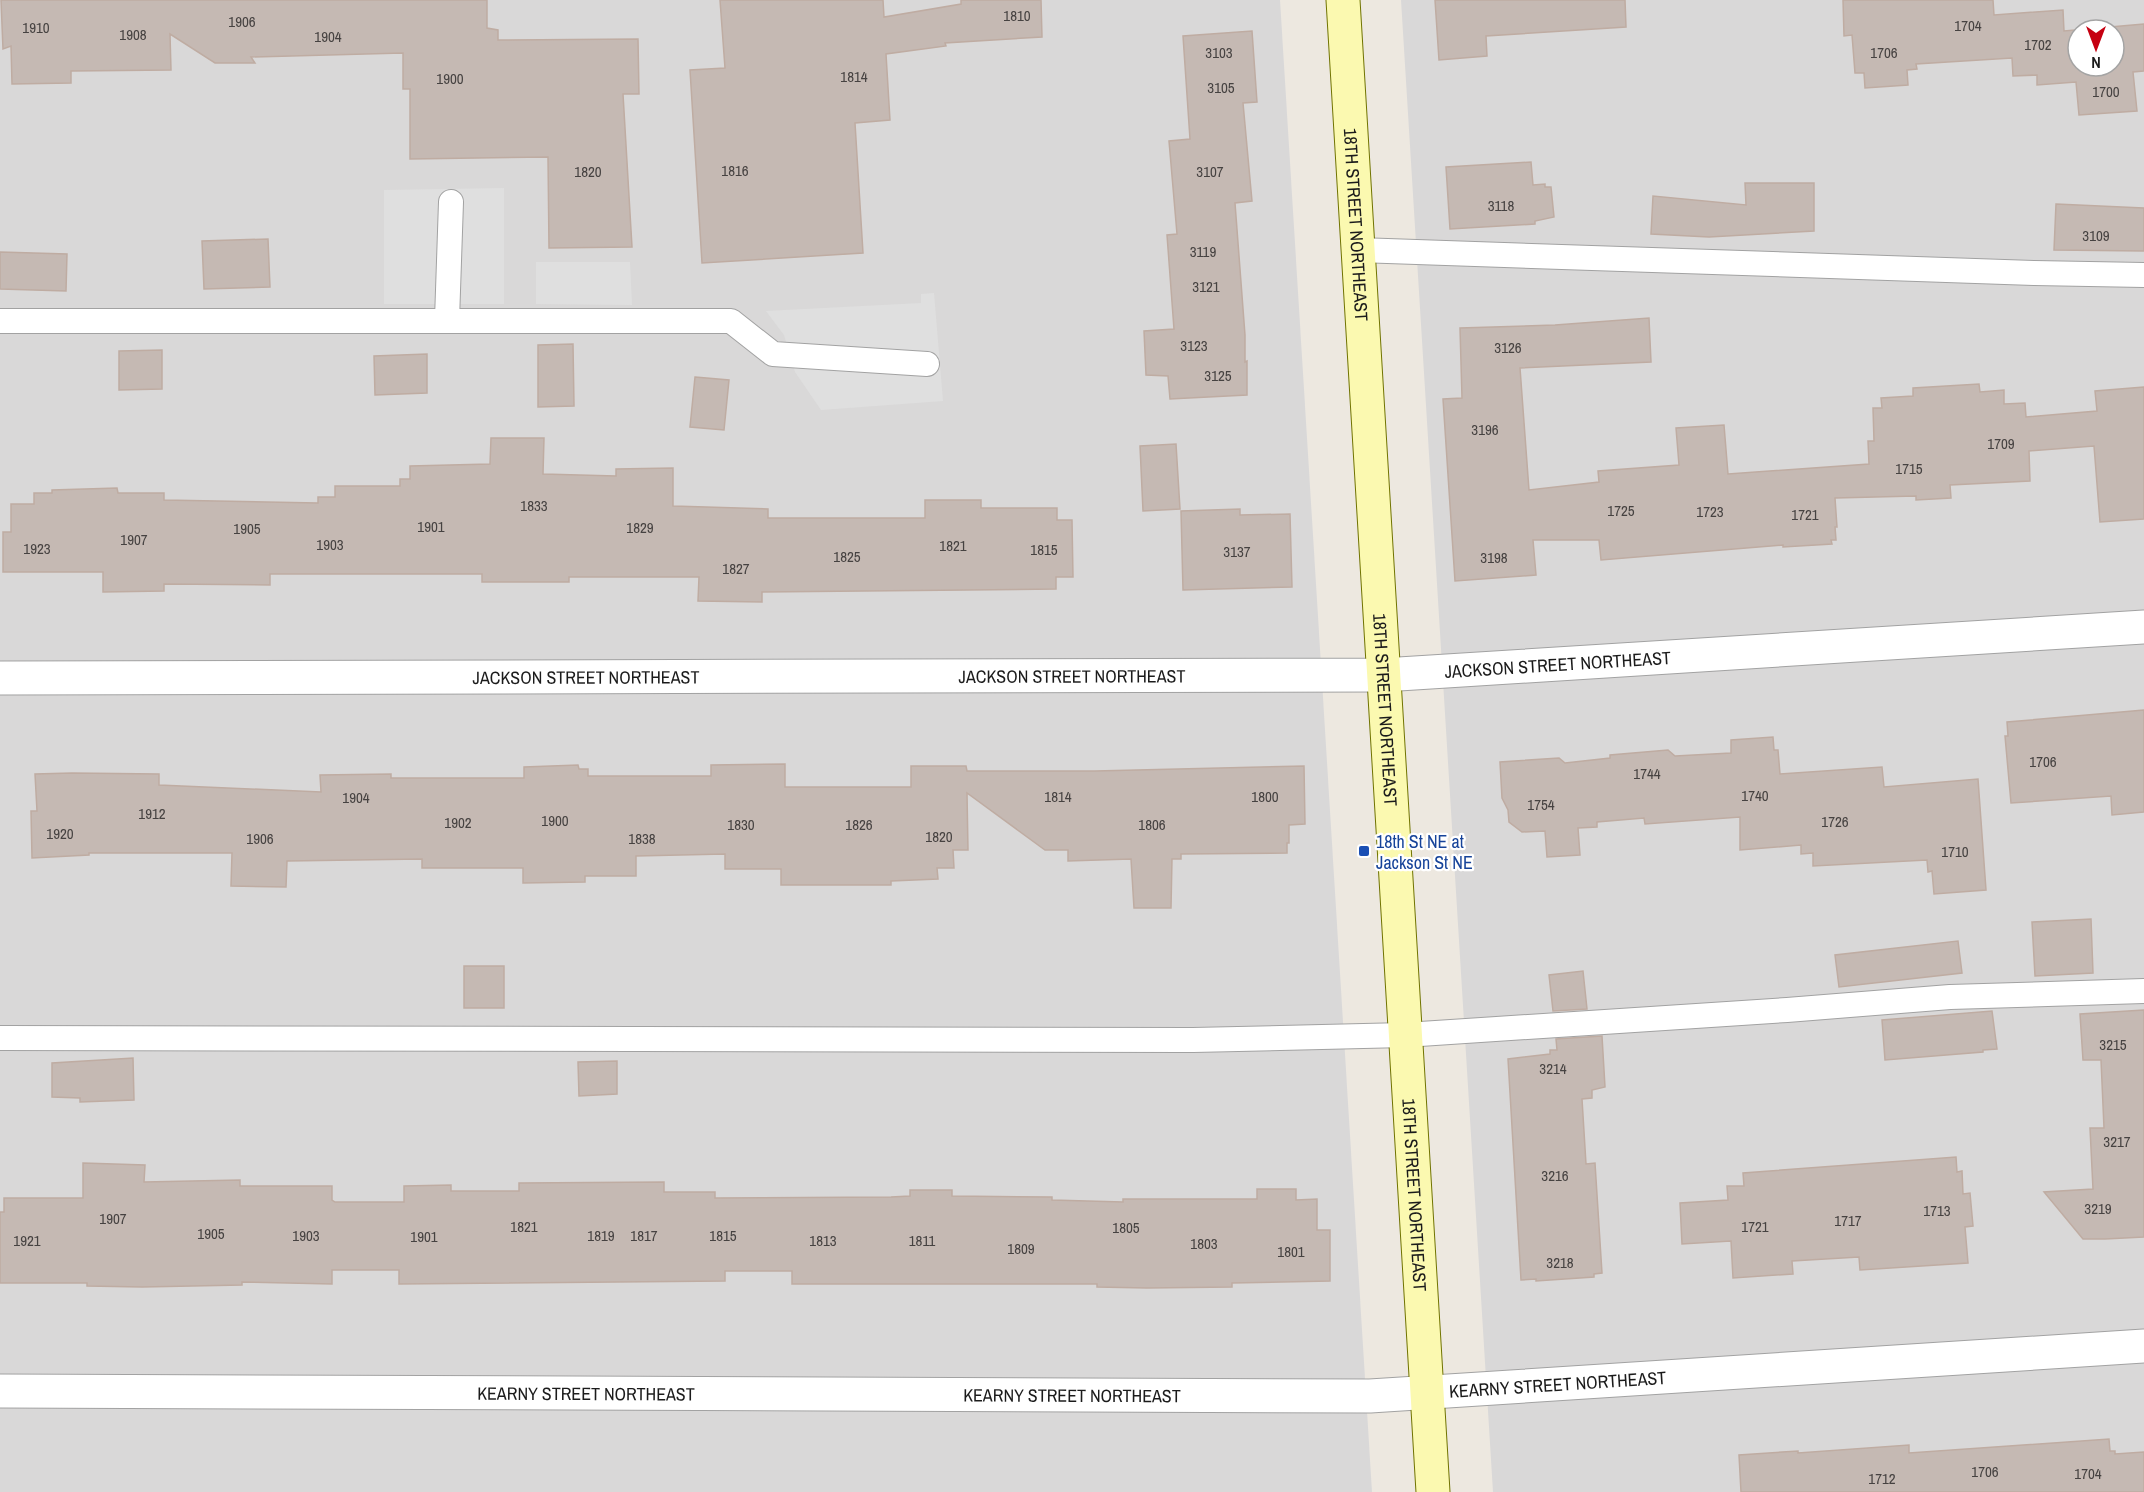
<svg xmlns="http://www.w3.org/2000/svg" width="2144" height="1492" font-family="'Archivo Narrow',sans-serif">
<style>
.residential{fill:#d9d8d8;fill-rule:evenodd}
.parking{fill:#dfdfdf}
.building{fill:#c5b9b3;stroke:#bfaca2;stroke-width:1.5;fill-rule:evenodd}
.lines{fill:none;stroke-linecap:round;stroke-linejoin:round}
.lane-casing{stroke:#a2a2a2;stroke-width:26}
.street-casing{stroke:#a2a2a2;stroke-width:35}
.secondary-casing{stroke:#707301;stroke-width:35}
.lane{stroke:#fff;stroke-width:24}
.street{stroke:#fff;stroke-width:33}
.secondary{stroke:#fbf9b0;stroke-width:33}
.transit-dot{fill:#1a4fb4;stroke:#fff;stroke-width:2}
.labels{text-anchor:middle;dominant-baseline:central;stroke-width:4.5;stroke-linejoin:round;paint-order:stroke}
.number-label{font-size:15px;fill:#464241}
.street-label{font-size:18px;fill:#1b1b1b;stroke:#fff}
.transit-label{font-size:18px;fill:#164399;stroke:#fff;text-anchor:start}
</style>
<rect width="100%" height="100%" fill="#ede8e0"/>
<g class="residential">
<polygon points="0,0 1280,0 1372,1492 0,1492"/>
<path d="M1401,0H2144V1492H1493ZM2078,30H2114V66H2078Z"/>
</g>
<g class="parking">
<polygon points="504,188 504,304 384,304 384,190"/>
<polygon points="536,262 630,262 632,305 536,304"/>
<polygon points="934,293 943,401 821,410 795,372 784,335 766,311 921,303 921,294"/>
</g>
<g class="building">
<polygon points="1,0 487,0 487,28 498,30 498,40 638,39 639,94 623,94 632,247 549,248 548,157 410,159 410,89 403,89 403,53 251,57 255,63 215,63 170,34 171,70 71,71 71,83 12,84 11,46 3,49"/>
<polygon points="720,0 883,0 884,17 961,4 961,0 1041,0 1042,37 945,43 946,46 886,54 890,120 855,123 863,253 702,263 690,70 725,68"/>
<polygon points="1435,0 1625,0 1626,27 1486,36 1487,56 1439,60"/>
<path d="M1843,0H1993L1994,15L2063,10L2064,31L2144,24V71L2133,72L2137,111L2079,115L2076,82L2037,85V75L2013,76L2012,58L1916,64L1917,69L1907,70L1908,85L1865,88L1864,73H1855L1852,35L1844,36ZM2078,30H2114V66H2078Z"/>
<polygon points="1252,31 1257,102 1243,103 1252,201 1235,203 1245,335 1245,362 1247,361 1247,395 1170,399 1168,376 1146,375 1144,331 1174,329 1167,235 1177,234 1169,141 1190,139 1183,36"/>
<polygon points="1531,162 1533,185 1545,184 1545,187 1551,187 1554,217 1535,221 1535,224 1450,229 1446,167"/>
<polygon points="1745,183 1814,183 1814,231 1709,237 1651,234 1653,196 1746,205"/>
<polygon points="2056,204 2144,208 2144,251 2054,250"/>
<polygon points="268,239 270,287 204,289 202,241"/>
<polygon points="0,252 67,254 66,291 0,289"/>
<polygon points="1649,318 1651,362 1520,368 1529,490 1599,482 1598,471 1679,465 1676,428 1724,425 1728,474 1869,464 1868,441 1874,441 1873,408 1882,408 1881,398 1913,396 1913,388 1979,384 1980,392 2004,390 2004,404 2025,403 2026,417 2097,411 2095,391 2144,387 2144,519 2100,522 2094,446 2029,451 2030,481 1950,485 1951,498 1916,500 1916,496 1835,498 1837,527 1835,527 1836,540 1831,540 1832,544 1783,547 1783,545 1601,560 1599,540 1533,540 1536,575 1455,581 1443,399 1462,398 1460,328 1555,325"/>
<polygon points="573,344 574,406 538,407 538,345"/>
<polygon points="162,350 162,389 119,390 119,351"/>
<polygon points="427,354 427,393 375,395 374,356"/>
<polygon points="695,377 729,380 724,430 690,427"/>
<polygon points="491,438 544,438 543,474 616,476 616,469 673,468 673,506 768,509 768,518 925,518 925,500 981,500 981,508 1057,508 1057,520 1072,520 1073,577 1056,577 1056,589 762,592 762,602 698,601 699,577 569,577 569,582 482,582 482,574 270,574 270,585 164,584 164,591 103,592 103,572 3,572 3,532 11,532 11,504 34,504 34,493 52,493 52,490 117,488 118,493 164,493 164,500 318,503 318,497 335,497 335,486 400,486 400,479 410,479 410,466 490,464"/>
<polygon points="1176,444 1180,509 1143,511 1140,446"/>
<polygon points="1240,509 1240,515 1290,514 1292,587 1183,590 1181,511"/>
<polygon points="2144,710 2144,812 2112,815 2111,796 2011,803 2005,736 2008,736 2007,722"/>
<polygon points="1773,737 1774,750 1778,750 1780,774 1882,767 1884,787 1978,779 1986,890 1934,894 1932,871 1928,872 1927,860 1813,866 1813,853 1801,854 1801,845 1740,850 1740,817 1645,824 1644,818 1597,822 1597,827 1578,828 1580,855 1547,857 1545,831 1522,832 1509,822 1508,810 1502,798 1500,762 1559,758 1565,763 1610,758 1610,755 1668,750 1675,756 1731,753 1731,740"/>
<polygon points="785,764 785,787 911,787 911,766 966,766 967,771 1095,771 1304,766 1305,824 1289,825 1289,843 1287,843 1287,853 1181,854 1181,859 1172,859 1171,908 1134,908 1131,859 1068,861 1068,850 1045,850 967,793 968,850 953,850 954,868 937,868 938,879 891,881 891,885 781,885 781,869 725,869 725,854 636,856 636,876 585,876 585,882 523,883 523,868 422,868 422,859 287,861 286,887 231,886 232,853 89,853 89,855 32,858 31,811 37,811 35,774 72,773 159,774 159,785 321,792 320,775 391,774 391,778 524,778 524,767 578,765 579,769 588,769 588,776 711,776 711,765"/>
<polygon points="2091,919 2093,973 2035,976 2032,922"/>
<polygon points="1958,941 1962,973 1839,987 1835,955"/>
<rect x="464" y="966" width="40" height="42"/>
<polygon points="1583,971 1587,1009 1553,1011 1549,975"/>
<polygon points="2144,1010 2144,1237 2105,1239 2083,1239 2044,1192 2093,1189 2090,1128 2104,1128 2101,1060 2083,1060 2080,1014"/>
<polygon points="1992,1011 1997,1049 1983,1050 1983,1052 1885,1060 1882,1020"/>
<polygon points="1602,1036 1605,1087 1592,1090 1592,1098 1582,1099 1586,1164 1595,1163 1602,1273 1594,1274 1594,1277 1536,1281 1536,1279 1521,1280 1508,1059 1550,1054 1550,1050 1557,1050 1556,1039"/>
<polygon points="133,1058 134,1100 80,1102 80,1098 52,1097 52,1063"/>
<polygon points="617,1061 617,1094 579,1096 578,1062"/>
<polygon points="1956,1157 1957,1172 1962,1171 1963,1194 1970,1193 1973,1226 1965,1227 1968,1263 1860,1270 1859,1257 1792,1261 1793,1274 1733,1278 1731,1241 1682,1244 1680,1203 1728,1200 1727,1186 1744,1186 1743,1173"/>
<polygon points="83,1163 145,1165 144,1182 240,1180 240,1186 332,1186 332,1200 335,1202 404,1202 404,1186 451,1185 451,1191 519,1191 519,1183 664,1182 664,1192 715,1192 715,1198 891,1197 910,1196 910,1190 952,1190 952,1196 1052,1197 1052,1200 1123,1202 1123,1199 1257,1199 1257,1189 1296,1189 1296,1200 1317,1199 1317,1230 1330,1230 1330,1281 1232,1283 1232,1287 1147,1288 1097,1287 1097,1284 792,1284 792,1271 725,1271 725,1281 399,1284 399,1270 332,1270 332,1284 242,1282 242,1285 142,1287 87,1286 87,1283 0,1283 0,1212 4,1212 4,1198 83,1198"/>
<polygon points="2109,1439 2110,1451 2115,1451 2115,1454 2144,1452 2144,1492 1741,1492 1739,1455 1798,1451 1798,1453 1909,1445 1909,1453"/>
</g>
<g class="lines">
<defs>
<g id="lane">
<polyline points="1358,250 2034,273 2144,275"/>
<polyline points="447,320 451,202"/>
<polyline points="0,321 731,321 773,354 927,364"/>
<polyline points="0,1038 1193,1040 1405,1035 1787,1010 1950,997 2144,991"/>
</g>
<g id="street">
<path id="s1" d="M0,678L1383,675L2144,627"/>
<path id="s2" d="M0,1391L1370,1396L2144,1346"/>
</g>
<g id="secondary">
<path id="s3" d="M1343,0L1433,1492"/>
</g>
</defs>
<use href="#lane" class="lane-casing"/>
<use href="#street" class="street-casing"/>
<use href="#secondary" class="secondary-casing"/>
<use href="#lane" class="lane"/>
<use href="#street" class="street"/>
<use href="#secondary" class="secondary"/>
</g>
<rect class="transit-dot" x="1358" y="845" width="12" height="12" rx="3"/>
<g class="labels">
<g class="number-label">
<text x="1017" y="15">1810</text>
<text x="242" y="21">1906</text>
<text x="1968" y="25">1704</text>
<text x="36" y="27">1910</text>
<text x="133" y="34">1908</text>
<text x="328" y="36">1904</text>
<text x="2038" y="44">1702</text>
<text x="1219" y="52">3103</text>
<text x="1884" y="52">1706</text>
<text x="854" y="76">1814</text>
<text x="450" y="78">1900</text>
<text x="1221" y="87">3105</text>
<text x="2106" y="91">1700</text>
<text x="735" y="170">1816</text>
<text x="588" y="171">1820</text>
<text x="1210" y="171">3107</text>
<text x="1501" y="205">3118</text>
<text x="2096" y="235">3109</text>
<text x="1203" y="251">3119</text>
<text x="1206" y="286">3121</text>
<text x="1194" y="345">3123</text>
<text x="1508" y="347">3126</text>
<text x="1218" y="375">3125</text>
<text x="1485" y="429">3196</text>
<text x="2001" y="443">1709</text>
<text x="1909" y="468">1715</text>
<text x="534" y="505">1833</text>
<text x="1621" y="510">1725</text>
<text x="1710" y="511">1723</text>
<text x="1805" y="514">1721</text>
<text x="431" y="526">1901</text>
<text x="640" y="527">1829</text>
<text x="247" y="528">1905</text>
<text x="134" y="539">1907</text>
<text x="330" y="544">1903</text>
<text x="953" y="545">1821</text>
<text x="37" y="548">1923</text>
<text x="1044" y="549">1815</text>
<text x="1237" y="551">3137</text>
<text x="847" y="556">1825</text>
<text x="1494" y="557">3198</text>
<text x="736" y="568">1827</text>
<text x="2043" y="761">1706</text>
<text x="1647" y="773">1744</text>
<text x="1755" y="795">1740</text>
<text x="1058" y="796">1814</text>
<text x="1265" y="796">1800</text>
<text x="356" y="797">1904</text>
<text x="1541" y="804">1754</text>
<text x="152" y="813">1912</text>
<text x="555" y="820">1900</text>
<text x="1835" y="821">1726</text>
<text x="458" y="822">1902</text>
<text x="741" y="824">1830</text>
<text x="859" y="824">1826</text>
<text x="1152" y="824">1806</text>
<text x="60" y="833">1920</text>
<text x="939" y="836">1820</text>
<text x="260" y="838">1906</text>
<text x="642" y="838">1838</text>
<text x="1955" y="851">1710</text>
<text x="2113" y="1044">3215</text>
<text x="1553" y="1068">3214</text>
<text x="2117" y="1141">3217</text>
<text x="1555" y="1175">3216</text>
<text x="2098" y="1208">3219</text>
<text x="1937" y="1210">1713</text>
<text x="113" y="1218">1907</text>
<text x="1848" y="1220">1717</text>
<text x="524" y="1226">1821</text>
<text x="1755" y="1226">1721</text>
<text x="1126" y="1227">1805</text>
<text x="211" y="1233">1905</text>
<text x="306" y="1235">1903</text>
<text x="601" y="1235">1819</text>
<text x="644" y="1235">1817</text>
<text x="723" y="1235">1815</text>
<text x="424" y="1236">1901</text>
<text x="27" y="1240">1921</text>
<text x="823" y="1240">1813</text>
<text x="922" y="1240">1811</text>
<text x="1204" y="1243">1803</text>
<text x="1021" y="1248">1809</text>
<text x="1291" y="1251">1801</text>
<text x="1560" y="1262">3218</text>
<text x="1985" y="1471">1706</text>
<text x="2088" y="1473">1704</text>
<text x="1882" y="1478">1712</text>
</g>
<g class="street-label">
<text stroke="none"><textPath href="#s3" startOffset="225">18TH STREET NORTHEAST</textPath></text>
<text stroke="none"><textPath href="#s1" startOffset="1558">JACKSON STREET NORTHEAST</textPath></text>
<text stroke="none"><textPath href="#s1" startOffset="1072">JACKSON STREET NORTHEAST</textPath></text>
<text stroke="none"><textPath href="#s1" startOffset="586">JACKSON STREET NORTHEAST</textPath></text>
<text stroke="none"><textPath href="#s3" startOffset="711">18TH STREET NORTHEAST</textPath></text>
<text stroke="none"><textPath href="#s3" startOffset="1197">18TH STREET NORTHEAST</textPath></text>
<text stroke="none"><textPath href="#s2" startOffset="1558">KEARNY STREET NORTHEAST</textPath></text>
<text stroke="none"><textPath href="#s2" startOffset="586">KEARNY STREET NORTHEAST</textPath></text>
<text stroke="none"><textPath href="#s2" startOffset="1072">KEARNY STREET NORTHEAST</textPath></text>
</g>
<g class="transit-label">
<text x="1376" y="841">18th St NE at<tspan x="1376" dy="21">Jackson St NE</tspan></text>
</g>
</g>
<g transform="translate(2096 48) rotate(180)"><circle r="28" fill="#ffffff" stroke="#a4a4a4" stroke-width="1.5"/>
<path d="M0-4.5L10 22L0 15L-10 22Z" fill="#c60011"/>
<text y="-9" font-size="16" font-weight="bold" text-anchor="middle" fill="#1b1b1b">N</text>
</g>
</svg>
